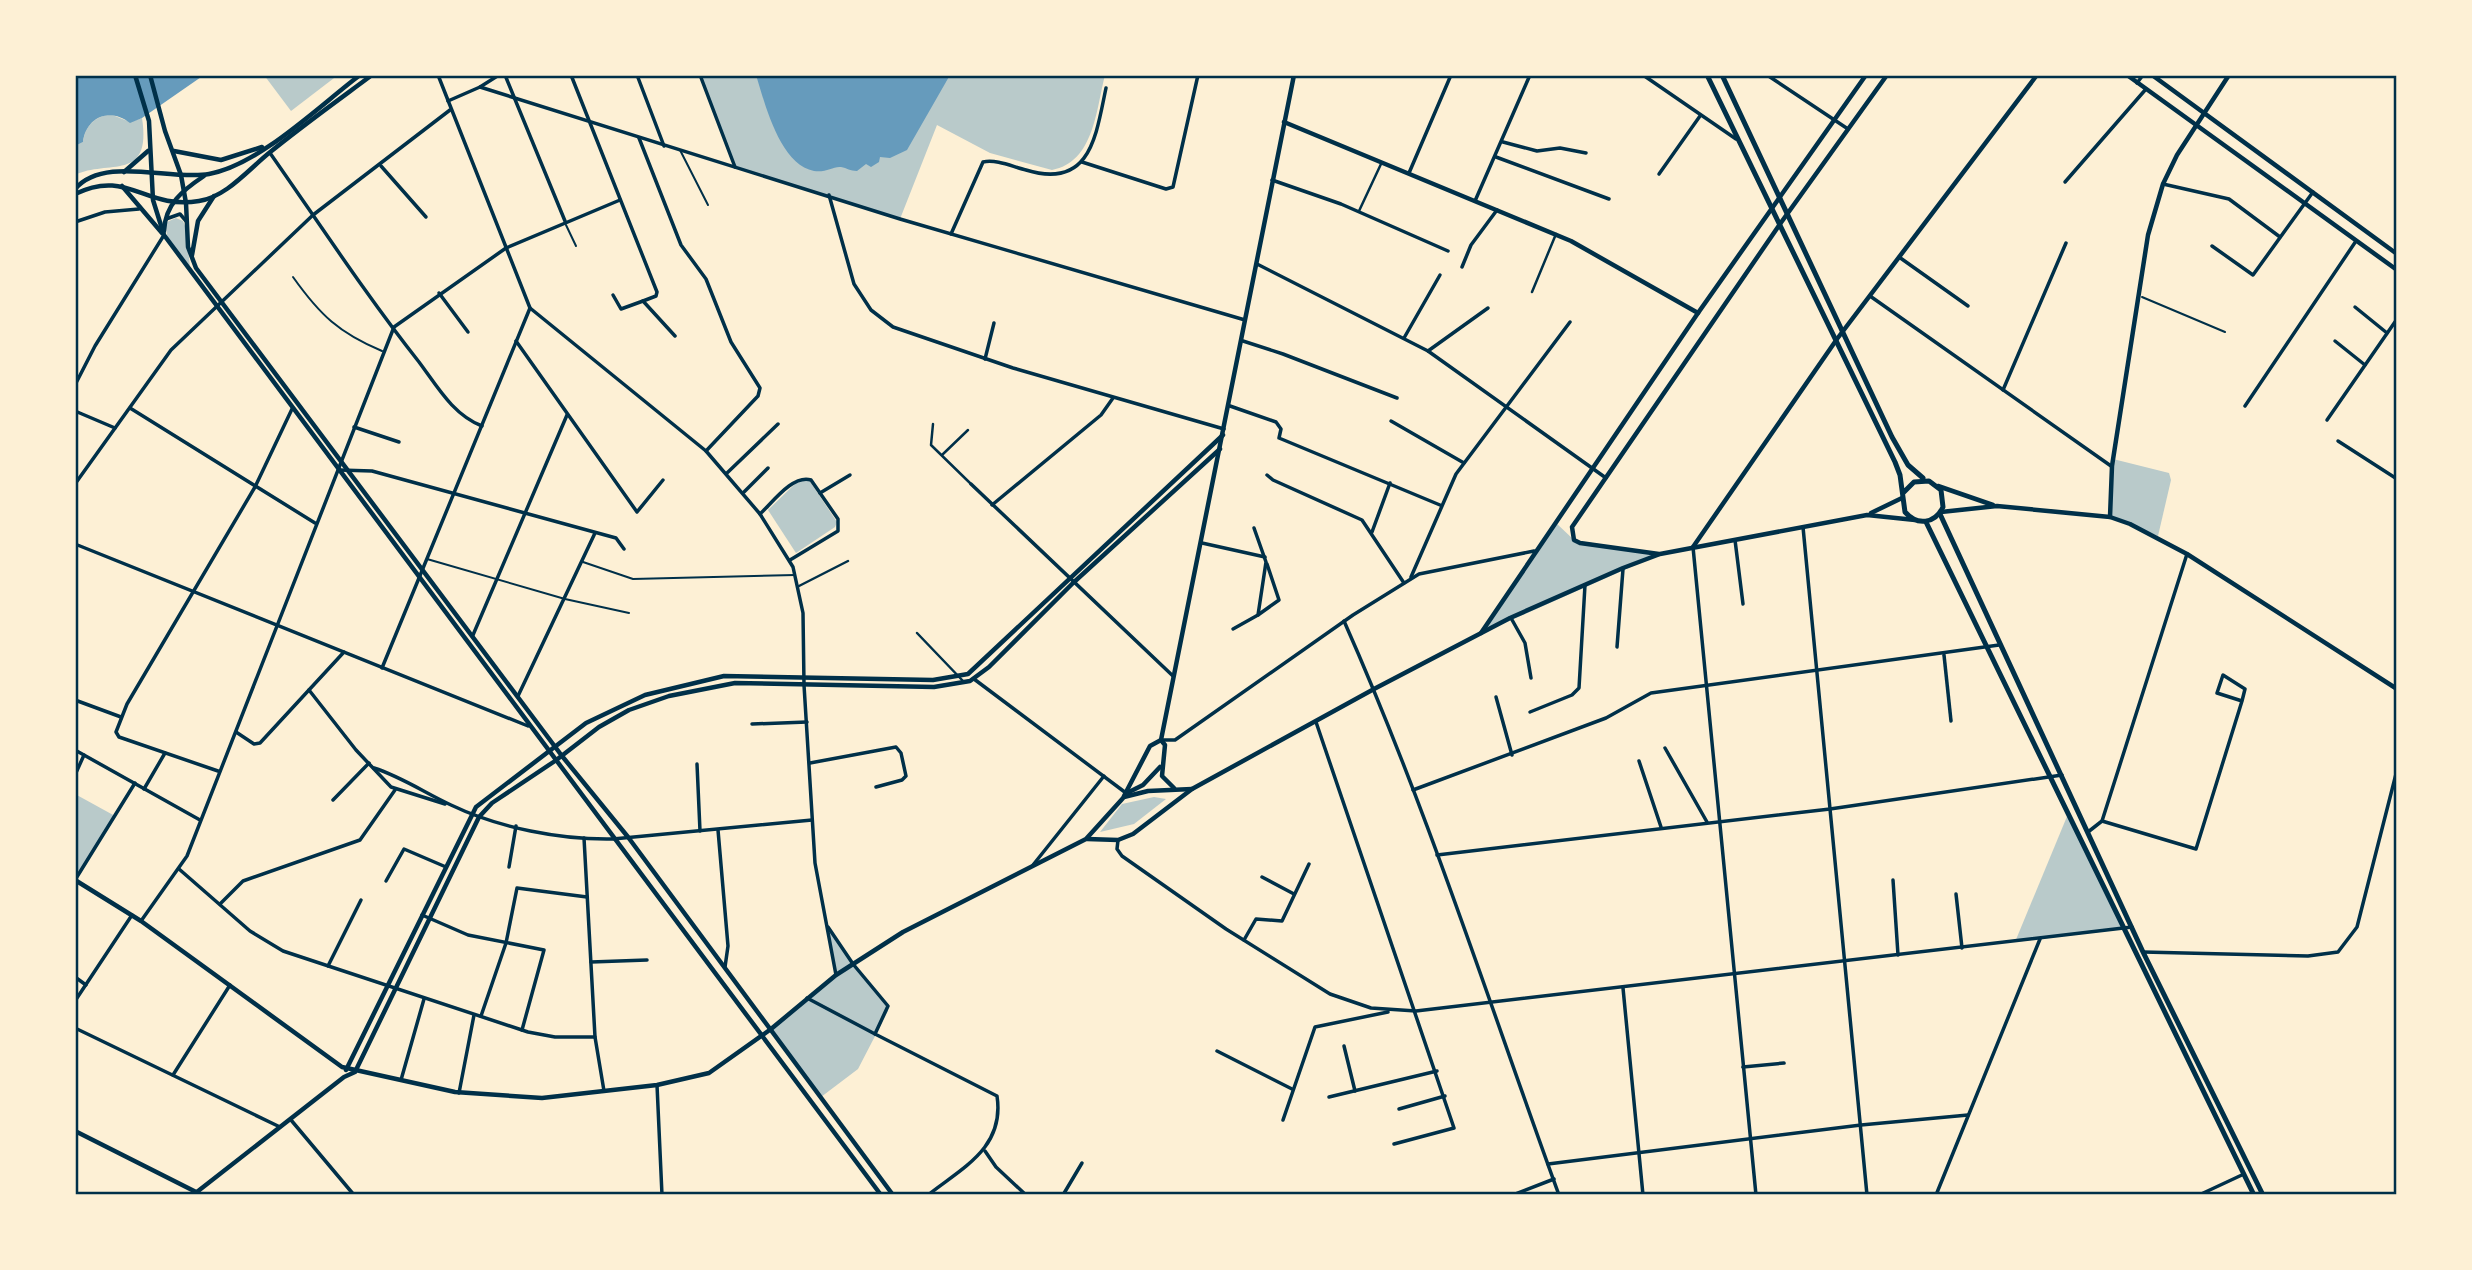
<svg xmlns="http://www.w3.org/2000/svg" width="2472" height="1270" font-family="Raleway,sans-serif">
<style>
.green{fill:#b9caca}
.water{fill:#669bbc}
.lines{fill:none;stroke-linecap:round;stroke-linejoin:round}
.service{stroke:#003049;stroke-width:2}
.pedestrian{stroke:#003049;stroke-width:2.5}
.minor{stroke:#003049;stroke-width:3.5}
.tertiary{stroke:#003049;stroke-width:4.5}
.secondary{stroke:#003049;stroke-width:4.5}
.primary{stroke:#003049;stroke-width:5}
.neatline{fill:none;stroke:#003049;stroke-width:2.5}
</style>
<rect width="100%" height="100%" fill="#fdf0d5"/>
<g class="green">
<polygon points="264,75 338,75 291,111"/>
<path d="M700,75H1105C1096,110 1094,162 1052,170L990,153L937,125L900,219L735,167Z"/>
<path d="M110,114L130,122L142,118C152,183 108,159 75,175V146L83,142C85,126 94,117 110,114Z"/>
<path d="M176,218L183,221L185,226L190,266C180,254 162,240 167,222Z"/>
<polygon points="2113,459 2169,473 2171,480 2158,536 2110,517"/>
<polygon points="809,480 837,522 835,527 796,553 768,510 798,481"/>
<polygon points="1555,522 1574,540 1660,554 1480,634"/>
<polygon points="75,794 115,816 75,880"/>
<polygon points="1154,797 1166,799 1134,824 1100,832 1122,804"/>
<polygon points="2068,814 2124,929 2015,942"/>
<polygon points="826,925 853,964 888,1006 888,1011 858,1069 821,1097 771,1029 836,975"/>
</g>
<g class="water">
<path d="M75,75H204L142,118L130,123C110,107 86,117 83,142L75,146Z"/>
<path d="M756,75H950L907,150L890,158L880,157L879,162L871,167L866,164L857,171C850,171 847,168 841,167C833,166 826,173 814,171C780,165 765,104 756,75Z"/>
</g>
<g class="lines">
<g class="service">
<polyline points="680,150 708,205"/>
<polyline points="566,225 576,246"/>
<path d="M293,277C320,315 339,333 382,351"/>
<polyline points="2142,297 2225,332"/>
<polyline points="427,559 565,599 629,613"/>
<polyline points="583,562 633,579 795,575"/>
</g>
<g class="pedestrian">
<polyline points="1359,211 1381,164"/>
<polyline points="1532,292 1556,234"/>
<polyline points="933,424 931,445 971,484"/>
<polyline points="942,455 968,430"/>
<polyline points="799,586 848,561"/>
<polyline points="917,633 963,681"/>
</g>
<g class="minor">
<polyline points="438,75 530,308 706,451 760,514 793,567 803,613 804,685 815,863 836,975"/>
<polyline points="505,75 565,221"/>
<polyline points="571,75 657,292 656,296 643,301 675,336"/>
<polyline points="637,75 664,146"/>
<polyline points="700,75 735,167"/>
<polyline points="1643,75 1736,139"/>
<polyline points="1767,75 1848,129"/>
<polyline points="2137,83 2143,75"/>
<polyline points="480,87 499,75"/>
<polyline points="448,101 480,87 900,219 1245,320"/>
<polyline points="639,138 681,245 706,279 731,342 760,388 758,396 706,451"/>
<polyline points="1503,142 1537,151 1560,148 1586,153"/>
<path d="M270,153C319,223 366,295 419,362C437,386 453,415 482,426"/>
<polyline points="1496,157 1609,199"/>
<polyline points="1082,162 1166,189 1173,187 1198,75"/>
<polyline points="381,166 426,217"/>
<polyline points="1409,173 1451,75"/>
<polyline points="1659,174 1700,116"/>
<polyline points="1272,180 1341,204 1448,251"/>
<polyline points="2065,182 2146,89"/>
<polyline points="2163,184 2229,199 2280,237"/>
<polyline points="829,195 854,284 871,310 893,327 1013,368 1224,429"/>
<polyline points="1475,201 1530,75"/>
<polyline points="166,219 180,214 186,221"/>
<polyline points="75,222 105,212 139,209"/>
<path d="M951,234L983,162C997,159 1013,167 1026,170C1091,190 1096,135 1106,88"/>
<polyline points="2212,246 2253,275 2313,192"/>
<polyline points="1899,257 1968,306"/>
<polyline points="1257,264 1428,351 1606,478"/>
<polyline points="1462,267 1471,245 1497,210"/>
<polyline points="439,293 468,332"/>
<polyline points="613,295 621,309 643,301"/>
<polyline points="1870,296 2111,466"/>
<polyline points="2355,307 2387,333"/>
<polyline points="1404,338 1440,275"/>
<polyline points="516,341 637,512 663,480"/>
<polyline points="1243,341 1283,354 1397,398"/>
<polyline points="2335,341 2365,365"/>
<polyline points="1428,351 1488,308"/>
<polyline points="985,359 994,323"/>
<polyline points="75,385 95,346 164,235"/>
<polyline points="2003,390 2066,243"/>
<polyline points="1230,406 1276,422 1281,429 1279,438 1440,505"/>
<polyline points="2245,406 2356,241"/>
<polyline points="130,408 315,523"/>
<polyline points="75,411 115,428"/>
<polyline points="2327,420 2397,319"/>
<polyline points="1391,421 1464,463"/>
<polyline points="354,427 399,442"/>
<polyline points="2338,441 2397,479"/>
<polyline points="339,470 372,471 616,538 624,549"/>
<polyline points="727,473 778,424"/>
<polyline points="1267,475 1273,480 1362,520 1404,583"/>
<polyline points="75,484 171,350 313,215 450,110"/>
<polyline points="971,484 1173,676"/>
<polyline points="744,492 768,468"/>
<polyline points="820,493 850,475"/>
<polyline points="992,505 1101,415 1113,398"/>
<path d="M760,514C772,503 793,474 811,480L838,519V531L790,560"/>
<polyline points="1803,527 1867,1195"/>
<polyline points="1372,532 1390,483"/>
<polyline points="1735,540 1743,604"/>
<polyline points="1202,543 1265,557"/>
<polyline points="75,544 528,726"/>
<polyline points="1693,547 1756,1195"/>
<polyline points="1411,577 1456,474 1570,322"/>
<polyline points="1258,615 1279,600 1267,564"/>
<polyline points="1511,618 1525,643 1531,678"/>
<path d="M1344,621C1427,808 1489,1003 1559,1195"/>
<polyline points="1233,629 1258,615 1266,562 1254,528"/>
<polyline points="473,635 567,415"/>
<polyline points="1617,647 1623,569"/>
<polyline points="1944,655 1951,721"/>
<polyline points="382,668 530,308"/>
<polyline points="974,679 1126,793"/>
<polyline points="309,690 356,750 391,787 445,804"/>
<polyline points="518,696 595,533"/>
<polyline points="1496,697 1512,755"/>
<polyline points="75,700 121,717"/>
<polyline points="1530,712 1572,695 1579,688 1585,585"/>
<polyline points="1316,722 1454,1128 1394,1144"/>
<polyline points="752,724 807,722"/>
<polyline points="236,732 254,744 260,743 344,652"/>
<polyline points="1163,740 1175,740 1353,615 1419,574 1534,551"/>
<polyline points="1665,748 1707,822"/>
<polyline points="75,750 200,820"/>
<polyline points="1639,761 1661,827"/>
<polyline points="810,763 896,747 901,753 906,776 902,780 876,787"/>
<polyline points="697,764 700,831"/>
<path d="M374,768C402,777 425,793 451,805C499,828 561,840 613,839L812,820"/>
<polyline points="218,771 119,737 116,732 127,704 255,487 292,409"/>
<polyline points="75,775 84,755"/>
<polyline points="144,789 165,753"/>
<polyline points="1413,790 1606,718 1651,693 1999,645"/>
<polyline points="333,800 369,763"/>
<polyline points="2102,821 2196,849 2242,701 2245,689 2223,675 2217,693 2242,701"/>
<polyline points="718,830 728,946 725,967"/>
<polyline points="2088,832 2102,821 2187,554"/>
<polyline points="584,838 595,1037 604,1091"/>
<polyline points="1118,840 1117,849 1122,856 1226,929 1330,994 1371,1008 1416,1011 2132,927"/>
<polyline points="1437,855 1830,809 2062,775"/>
<polyline points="1033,865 1104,776"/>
<polyline points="509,867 516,826"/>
<polyline points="179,869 250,931 283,951 528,1032 555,1037 595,1037"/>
<polyline points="1262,877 1294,894"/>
<polyline points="75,880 135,783"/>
<polyline points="1893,880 1898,955"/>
<polyline points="386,881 404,849 446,867"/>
<polyline points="1956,894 1962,948"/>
<polyline points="220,904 243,881 360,840 395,790"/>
<polyline points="422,915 468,935 544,950 522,1030"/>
<polyline points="141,921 187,856 394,327 506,248 620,200"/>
<path d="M828,927L853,964L888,1006L875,1034L997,1096C1005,1148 962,1168 928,1195"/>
<polyline points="1244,940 1256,919 1282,921 1309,864"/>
<polyline points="2143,952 2308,956 2338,952 2357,927 2397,770"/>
<polyline points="591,962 647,960"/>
<polyline points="328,966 361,900"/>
<polyline points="75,977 86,985"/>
<polyline points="1623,988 1643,1195"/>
<polyline points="807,998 875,1034"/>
<polyline points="75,1001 132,915"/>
<polyline points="481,1016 506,943 517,888 587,897"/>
<polyline points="75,1028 280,1127"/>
<polyline points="1344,1046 1355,1091"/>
<polyline points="1217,1051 1292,1089"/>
<polyline points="1743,1067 1784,1063"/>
<polyline points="173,1075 230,985"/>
<polyline points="401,1080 424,999"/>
<polyline points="657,1085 662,1195"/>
<polyline points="459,1093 474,1015"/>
<polyline points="1329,1097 1437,1071"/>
<polyline points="1399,1109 1445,1096"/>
<polyline points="291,1120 354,1195"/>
<polyline points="1283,1120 1315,1027 1388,1012"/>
<polyline points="985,1151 996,1167 1026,1195"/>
<polyline points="1548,1164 1861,1125 1968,1115"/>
<polyline points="598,1195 610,1195"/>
<polyline points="1063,1195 1082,1163"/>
<polyline points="1513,1195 1554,1179"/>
<polyline points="1936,1195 2040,939"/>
<polyline points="2199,1195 2244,1174"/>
</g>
<g class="tertiary">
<polyline points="2127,75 2397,270"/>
<polyline points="2152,75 2397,254"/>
<polyline points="1284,122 1571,241 1698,313"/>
<polyline points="2110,517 2112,466 2148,235 2163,184 2177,155 2229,75"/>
<polyline points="1693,547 1837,339 2037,75"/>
<polyline points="75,1131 202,1195"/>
</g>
<g class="secondary">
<polyline points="135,75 149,121 153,200 164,235 881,1195"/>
<polyline points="150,75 165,131 181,175 186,203 188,247 196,268 562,756 628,837 893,1195"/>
<polyline points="174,151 221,160 262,147"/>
<polyline points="124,172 148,151"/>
<polyline points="122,186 162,233"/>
<path d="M75,189C104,155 170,181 209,174C259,165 319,106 360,75"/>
<path d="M75,194C128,168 144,210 199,201C226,197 248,170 269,153C302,126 337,101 372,75"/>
<path d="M164,231C165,204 183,190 204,176"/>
<polyline points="192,255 198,221 214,196"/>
<polyline points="1938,486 1993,505"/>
<polyline points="1941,512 1997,506 2110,517 2130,524 2187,554 2397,689"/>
<polyline points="1871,513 1902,498"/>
<polyline points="1659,554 1580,543 1574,540 1572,527 1780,224 1887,75"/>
<polyline points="1481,633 1698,313 1866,75"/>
<polyline points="1161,740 1294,75"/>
<polyline points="1161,740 1165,745 1162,776 1174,788"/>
<polyline points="1129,792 1143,785 1160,767"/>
<polyline points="1124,796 1150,746 1161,740"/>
<polyline points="1087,839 1118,840 1133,834 1192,789 1374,689 1510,618 1623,568 1660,554 1867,515 1915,520"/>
<polyline points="75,880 141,921 342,1067 455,1092 542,1098 657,1085 709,1073 771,1029 836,975 903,932 1086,839 1124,797 1148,791 1192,789"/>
<polyline points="346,1070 476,807 586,723 645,695 724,676 933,680 968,674 1223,435"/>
<polyline points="193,1195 344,1077 355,1072 479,817 492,803 555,761 599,727 629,710 669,696 735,683 934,687 970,681 989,667 1073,583 1220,449"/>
</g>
<g class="primary">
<path d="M1707,75L1895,462L1900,475L1905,512C1917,526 1935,524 1943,507L1941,490L1929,481L1914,482L1903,493"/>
<polyline points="1722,75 1892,437 1908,465 1923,478"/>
<polyline points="1940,514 2143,952 2263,1195"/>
<polyline points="1926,522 2254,1195"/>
</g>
</g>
<rect width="2472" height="1270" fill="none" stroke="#fdf0d5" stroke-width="154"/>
<rect x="77" y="77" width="2318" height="1116" class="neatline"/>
</svg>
